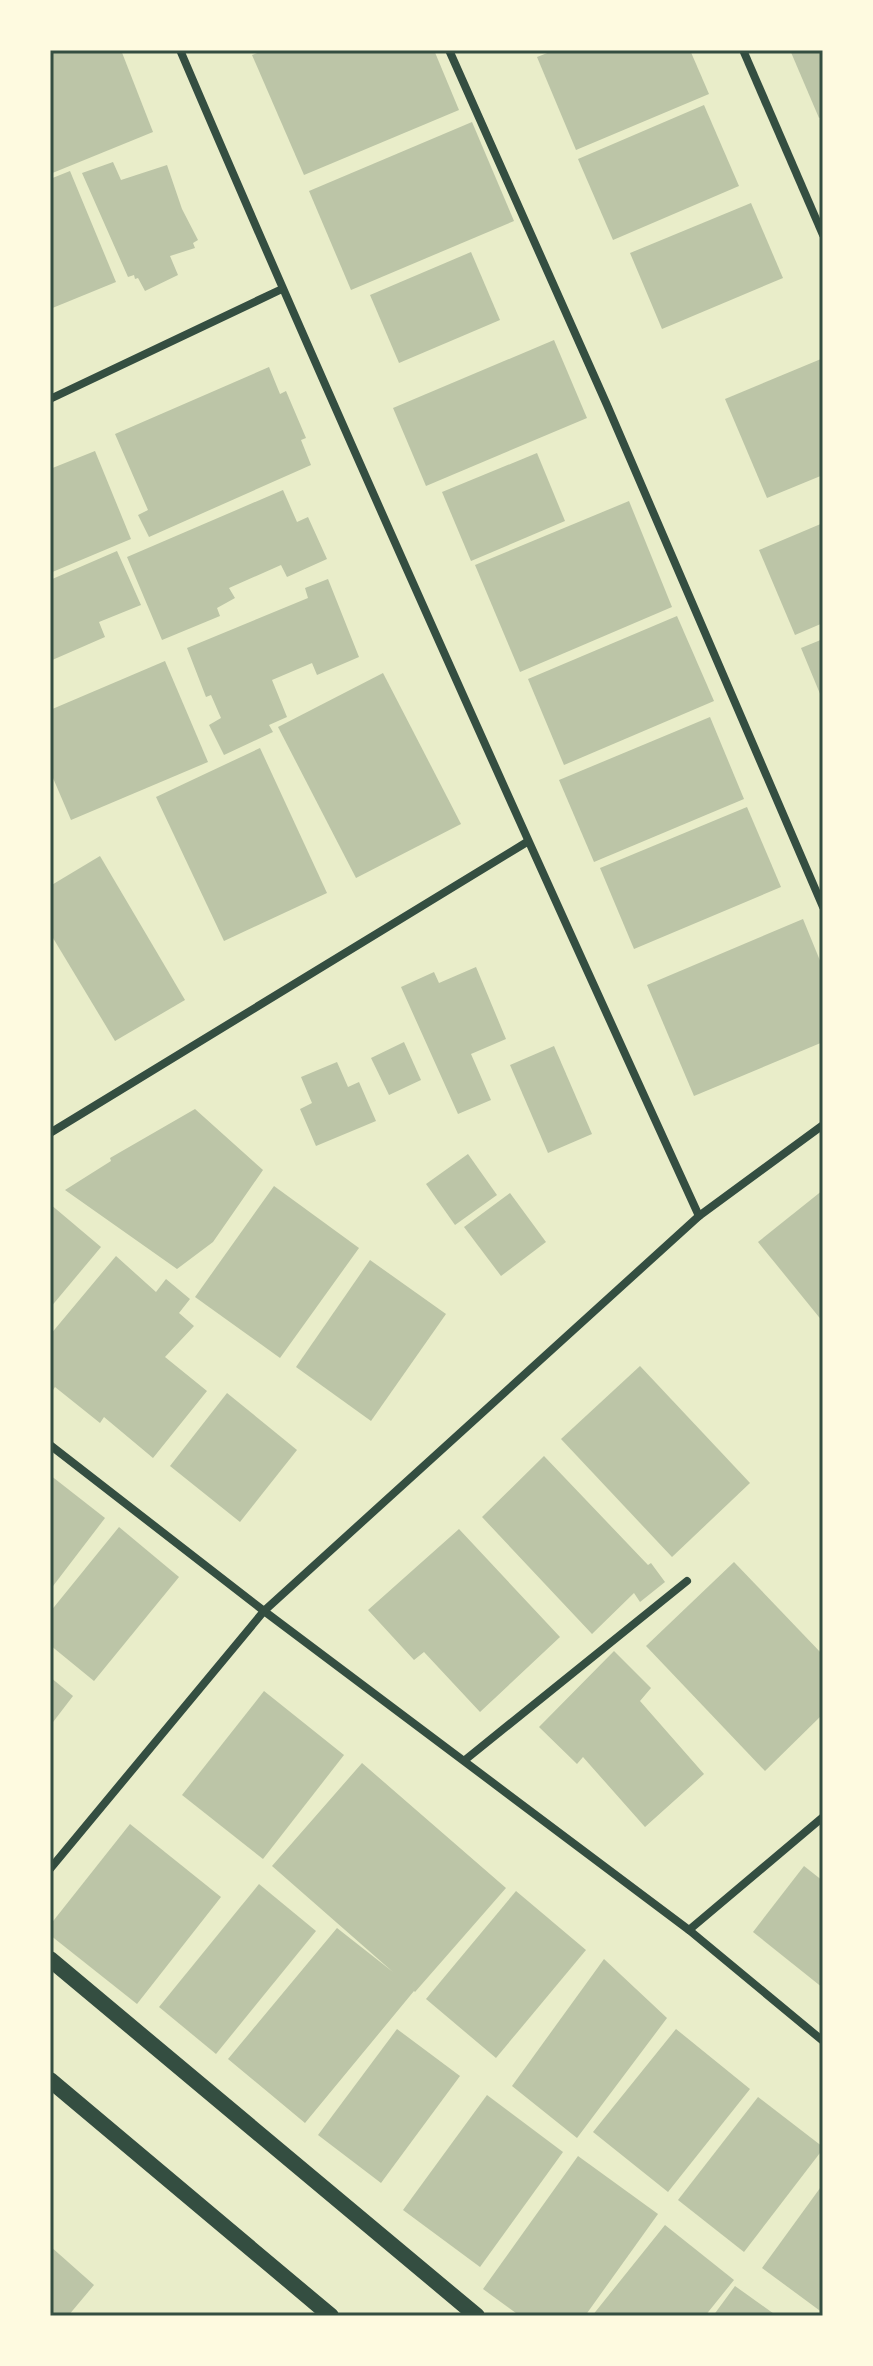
<svg xmlns="http://www.w3.org/2000/svg" width="873" height="2366" font-family="'Source Sans 3',sans-serif">
<style>
.building{fill:#bcc5a7}
.lines{fill:none;stroke-linecap:round;stroke-linejoin:round}
.minor{stroke:#344e41;stroke-width:8}
.secondary{stroke:#344e41;stroke-width:16}
.neatline{fill:none;stroke:#344e41;stroke-width:3}
</style>
<rect width="100%" height="100%" fill="#e9edc9"/>
<g class="building">
<polygon points="50,50 121,50 153,132 50,174"/>
<polygon points="265,50 434,50 459,110 304,175 252,55"/>
<polygon points="555,50 690,50 709,94 576,150 537,57"/>
<polygon points="790,50 823,50 823,116 819,118"/>
<polygon points="704,105 739,186 613,240 578,159"/>
<polygon points="472,122 514,221 351,290 309,191"/>
<polygon points="113,162 121,180 167,165 182,209 198,240 193,243 195,248 170,256 178,275 145,291 138,278 135,279 134,275 128,277 82,173"/>
<polygon points="70,171 116,282 50,309 50,179"/>
<polygon points="751,203 783,278 662,329 630,253"/>
<polygon points="471,252 500,320 399,363 370,295"/>
<polygon points="554,340 587,418 426,486 393,408"/>
<polygon points="821,359 823,365 823,475 767,498 725,399"/>
<polygon points="269,367 280,394 286,391 306,438 301,440 311,465 149,537 138,515 148,510 115,434"/>
<polygon points="95,451 131,539 50,573 50,469"/>
<polygon points="537,453 565,521 471,561 442,492"/>
<polygon points="283,490 297,522 308,517 327,559 287,577 281,565 229,588 235,598 217,608 220,616 162,640 127,557"/>
<polygon points="629,501 672,607 520,672 475,565"/>
<polygon points="823,523 823,623 795,635 759,550"/>
<polygon points="117,551 141,605 99,622 105,637 50,661 50,580"/>
<polygon points="328,579 359,657 317,675 312,663 272,680 287,717 269,725 273,732 224,755 209,725 221,718 211,695 206,697 187,648 308,598 305,588"/>
<polygon points="677,616 714,701 564,765 528,679"/>
<polygon points="823,639 823,701 801,648"/>
<polygon points="165,661 208,762 71,820 50,771 50,710"/>
<polygon points="383,673 461,824 356,878 278,727"/>
<polygon points="710,717 744,799 594,862 559,780"/>
<polygon points="260,748 327,893 224,941 156,797"/>
<polygon points="747,807 781,887 634,949 600,868"/>
<polygon points="100,856 185,1000 115,1041 50,933 50,886"/>
<polygon points="803,919 823,968 823,1042 694,1096 647,985"/>
<polygon points="476,967 506,1039 471,1054 491,1100 458,1114 401,987 434,972 439,983"/>
<polygon points="404,1042 421,1080 389,1095 371,1058"/>
<polygon points="554,1046 592,1134 548,1153 510,1065"/>
<polygon points="337,1062 348,1087 359,1082 376,1121 316,1146 300,1109 312,1103 301,1077"/>
<polygon points="195,1109 263,1170 213,1242 177,1269 65,1190 111,1161 110,1158"/>
<polygon points="468,1154 497,1195 455,1225 426,1184"/>
<polygon points="274,1186 359,1248 280,1358 195,1297"/>
<polygon points="823,1190 823,1322 758,1242"/>
<polygon points="510,1193 546,1242 501,1276 464,1227"/>
<polygon points="50,1204 101,1247 50,1308"/>
<polygon points="116,1256 156,1292 166,1279 190,1299 179,1313 194,1326 165,1357 207,1391 153,1458 104,1417 100,1423 55,1387 53,1390 50,1387 50,1335"/>
<polygon points="370,1260 446,1314 371,1421 296,1367"/>
<polygon points="640,1366 750,1483 672,1557 561,1439"/>
<polygon points="227,1393 297,1450 240,1522 170,1466"/>
<polygon points="544,1456 648,1565 651,1563 665,1582 640,1602 634,1593 592,1634 482,1517"/>
<polygon points="50,1475 105,1518 50,1590"/>
<polygon points="119,1527 179,1577 94,1681 50,1645 50,1612"/>
<polygon points="459,1529 560,1637 480,1712 424,1652 414,1660 368,1610"/>
<polygon points="734,1562 823,1655 823,1714 765,1771 646,1646"/>
<polygon points="614,1651 651,1688 640,1701 704,1774 645,1827 583,1757 577,1764 539,1727"/>
<polygon points="50,1677 73,1696 50,1726"/>
<polygon points="264,1691 344,1755 263,1859 182,1795"/>
<polygon points="362,1763 506,1888 415,1992 414,1991 305,2123 228,2059 337,1928 393,1972 272,1866"/>
<polygon points="130,1824 221,1897 137,2004 50,1935 50,1925"/>
<polygon points="804,1866 823,1881 823,1988 753,1932"/>
<polygon points="259,1884 316,1931 216,2054 159,2007"/>
<polygon points="516,1891 586,1950 496,2058 426,1999"/>
<polygon points="604,1959 667,2018 577,2138 512,2086"/>
<polygon points="397,2029 460,2076 381,2183 318,2135"/>
<polygon points="676,2029 750,2089 668,2192 593,2132"/>
<polygon points="487,2095 563,2152 480,2267 403,2210"/>
<polygon points="758,2097 823,2147 823,2149 744,2252 678,2200"/>
<polygon points="578,2156 658,2214 585,2316 520,2316 483,2289"/>
<polygon points="823,2184 823,2313 762,2268"/>
<polygon points="665,2225 734,2280 705,2316 592,2316"/>
<polygon points="50,2246 94,2285 68,2316 50,2316"/>
<polygon points="735,2286 777,2316 713,2316"/>
</g>
<g class="lines">
<g class="minor">
<path d="M180,50C347,441 522,829 699,1216"/>
<polyline points="449,50 607,405 823,907"/>
<polyline points="743,50 823,235"/>
<polyline points="50,399 282,289"/>
<polyline points="50,1133 527,842"/>
<polyline points="50,1445 264,1611 689,1930 823,2041"/>
<polyline points="465,1760 687,1581"/>
<polyline points="50,1869 264,1611 699,1216 823,1125"/>
<polyline points="689,1930 823,1817"/>
</g>
<g class="secondary">
<polyline points="50,1959 477,2316"/>
<polyline points="50,2080 331,2316"/>
</g>
</g>
<rect width="873" height="2366" fill="none" stroke="#fefae0" stroke-width="104"/>
<rect x="52" y="52" width="769" height="2262" class="neatline"/>
</svg>
